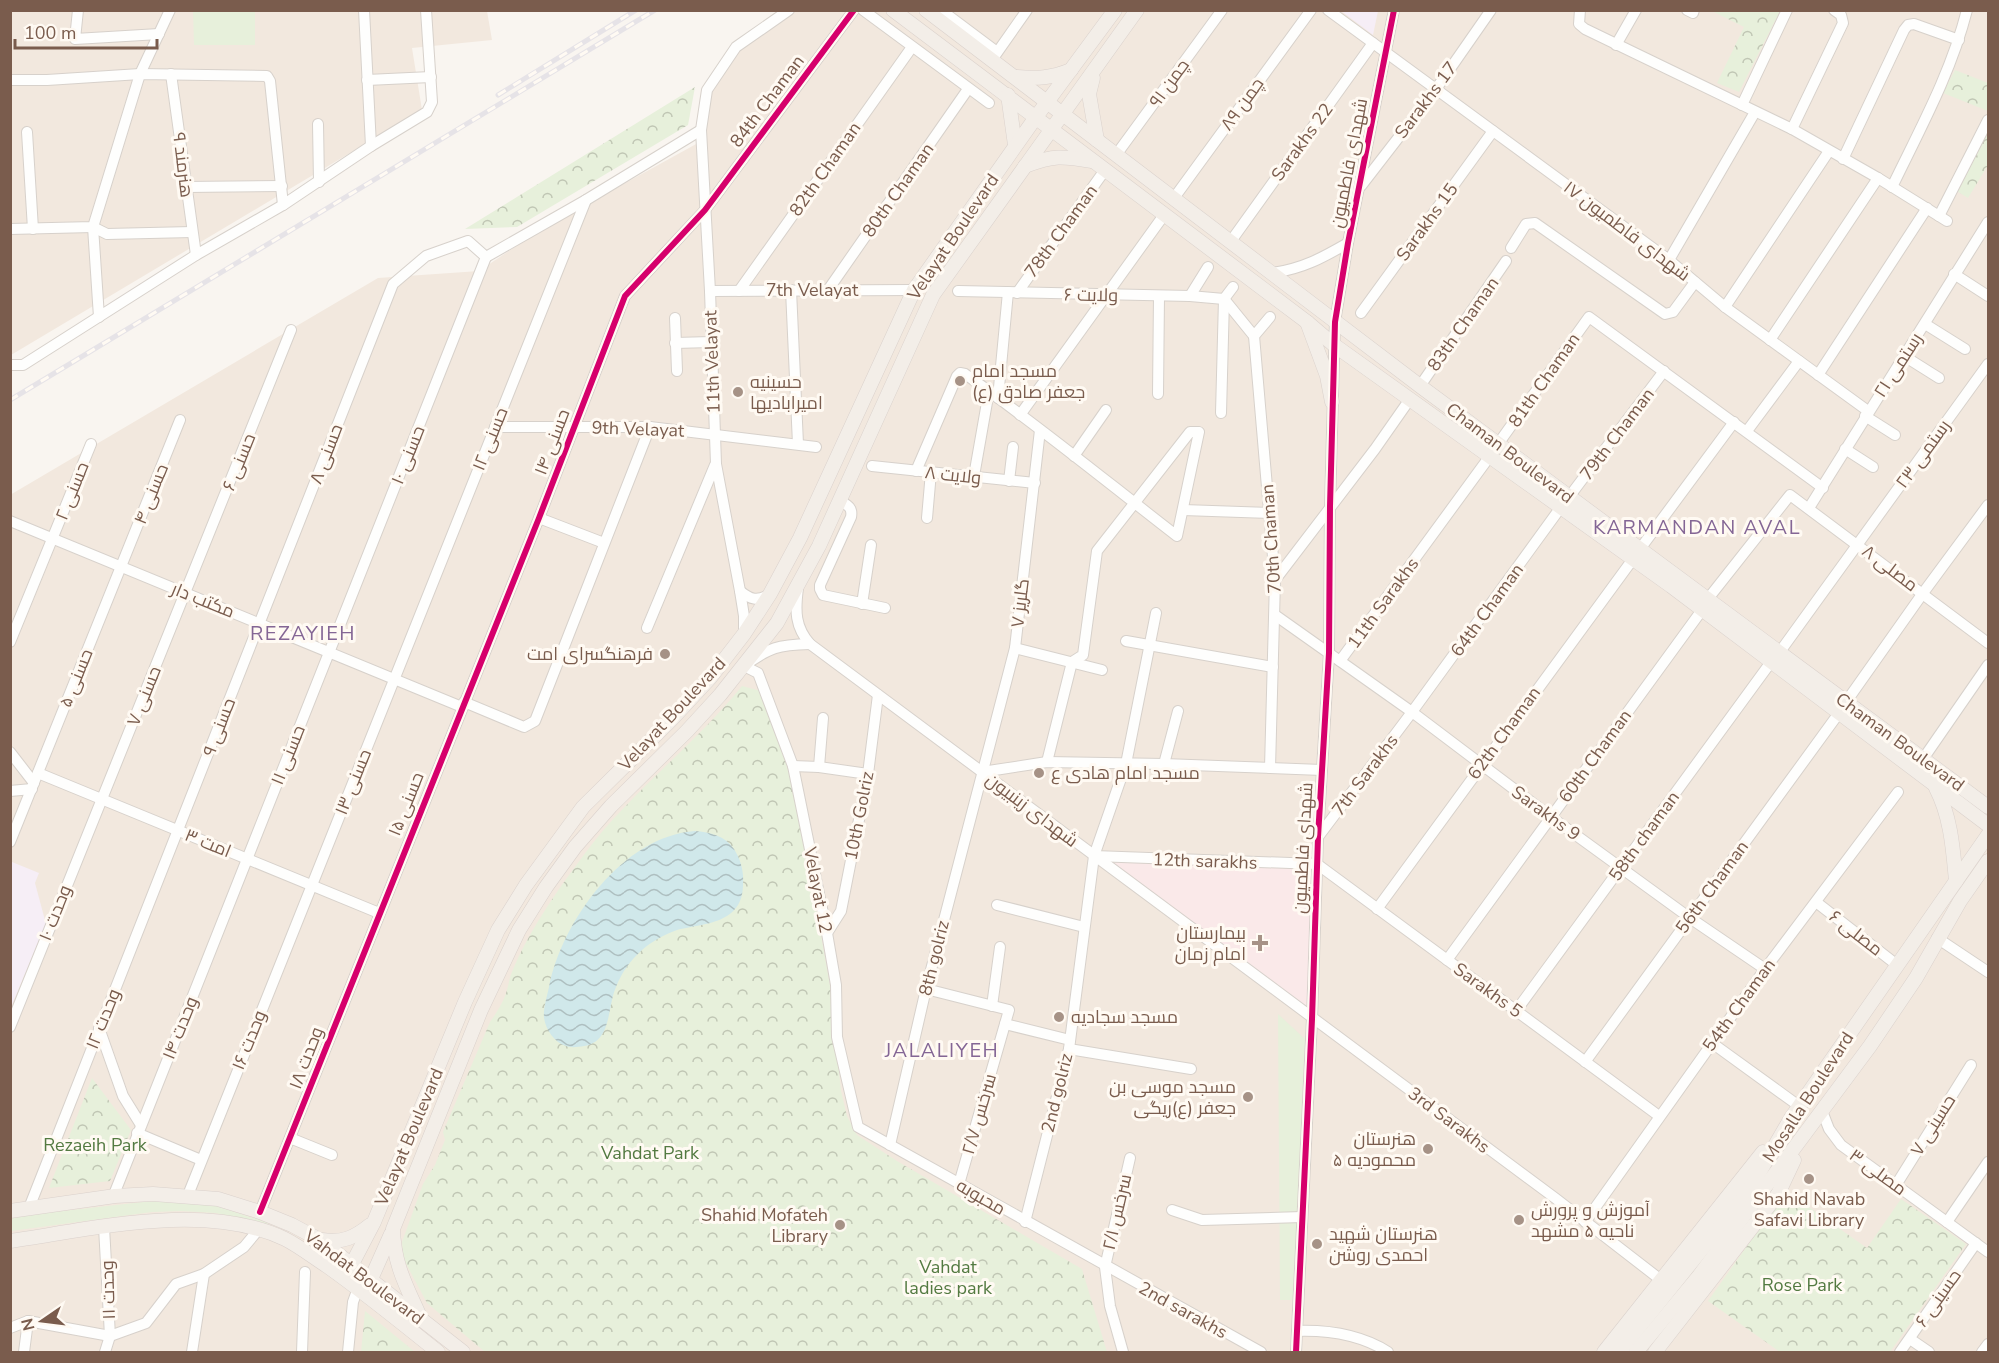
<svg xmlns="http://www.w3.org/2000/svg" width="1999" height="1363" font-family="'Nunito Sans',Cairo,sans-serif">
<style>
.residential{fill:#f2e8de}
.education{fill:#f6eef6}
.medical{fill:#fae9e9}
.grass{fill:#e7f0db}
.forest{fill:url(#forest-crowns)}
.water{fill:url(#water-waves)}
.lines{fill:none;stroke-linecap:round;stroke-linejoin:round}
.minor-casing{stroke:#d7d1cb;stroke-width:12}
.major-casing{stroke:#dad1cc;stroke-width:15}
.minor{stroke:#fefefd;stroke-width:10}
.major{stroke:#f3eee8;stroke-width:14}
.rail-casing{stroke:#e6e3e7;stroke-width:5}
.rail{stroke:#fffaf3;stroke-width:3;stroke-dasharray:9;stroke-linecap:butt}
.cycleway-casing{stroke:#fffaf3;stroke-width:10}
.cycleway{stroke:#d6006c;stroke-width:6}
.poi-dot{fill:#a69286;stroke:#fffaf3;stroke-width:2}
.labels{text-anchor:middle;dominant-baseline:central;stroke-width:6;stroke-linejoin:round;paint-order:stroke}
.street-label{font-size:18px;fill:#7a5c4d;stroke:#fffaf3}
.poi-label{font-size:18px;fill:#7a5c4d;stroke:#fffaf3;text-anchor:start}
.park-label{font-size:18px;fill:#537a41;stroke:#fffaf3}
.neighbourhood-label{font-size:20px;letter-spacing:1.5px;fill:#846695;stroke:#fffaf3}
</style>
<defs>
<pattern id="forest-crowns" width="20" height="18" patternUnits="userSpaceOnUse" patternTransform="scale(1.5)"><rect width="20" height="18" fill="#e7f0db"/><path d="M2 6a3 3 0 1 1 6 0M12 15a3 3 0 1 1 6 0" fill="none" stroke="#c0c6b4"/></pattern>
<pattern id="water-waves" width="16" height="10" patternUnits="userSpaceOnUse" patternTransform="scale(1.5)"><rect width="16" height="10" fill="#d0e8ea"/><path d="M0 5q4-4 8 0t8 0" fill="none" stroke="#aebfc0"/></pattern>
</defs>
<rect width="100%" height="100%" fill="#f9f5f0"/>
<g class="residential">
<polygon points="10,11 487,11 492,40 412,48 422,110 11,355"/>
<polygon points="789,11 1988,11 1988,1352 11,1352 10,495 378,278 479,271 540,230 698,143 707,90 735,47"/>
</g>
<g class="education">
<polygon points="1341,11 1378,11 1373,35"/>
<polygon points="12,862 39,873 35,883 46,924 11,1007"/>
</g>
<polygon class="medical" points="1096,860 1313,867 1311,1019"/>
<g class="grass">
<polygon points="193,11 255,11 255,45 194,45"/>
<polygon points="1278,1014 1305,1039 1293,1300 1280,1300"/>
<polygon points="152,1201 180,1201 217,1206 268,1223 266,1226 216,1213 181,1211 152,1212 11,1231 10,1219 27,1215"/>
</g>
<g class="forest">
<polygon points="1712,11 1780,11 1739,92 1717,83 1744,27"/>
<polygon points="1955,70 1988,83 1988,111 1943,93"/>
<polygon points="695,87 688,125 517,227 465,229"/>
<polygon points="1988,124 1988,165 1968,198 1955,190"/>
<path d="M742,686L761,691L795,790L831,991L841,1091L847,1116L857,1135L897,1161L1082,1269L1107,1352H485L427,1303L403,1258L402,1242L423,1184L435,1165L445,1140L443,1132L490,1022C497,1012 504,1001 507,990C509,984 509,978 512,972C528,932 557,891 583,856C629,793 693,747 742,686Z"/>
<polygon points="92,1078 131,1130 110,1181 49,1188"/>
<polygon points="1786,1191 1867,1248 1901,1199 1966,1244 1890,1352 1780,1352 1708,1301"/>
<polygon points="365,1311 415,1352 361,1352"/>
</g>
<path class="water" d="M695,831C710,832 725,836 734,849C741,860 744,872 743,884C743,924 705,923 677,930C665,934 651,942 642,950C630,961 622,972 616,987C607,1007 612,1042 584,1046C578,1047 571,1048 566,1046C554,1042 546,1030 544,1018C543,1009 547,996 549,987C562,921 623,836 695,831Z"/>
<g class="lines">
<defs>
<g id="minor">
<polyline points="78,10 75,39 159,34"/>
<polyline points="364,10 371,146"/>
<polyline points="863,10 989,103"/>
<polyline points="941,10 997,52"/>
<polyline points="1328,10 1669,260 1725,307 1868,411"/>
<polyline points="1580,10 1579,24 1585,29 1792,129 1878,178 1947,221"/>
<polyline points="1687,10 1693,13 1694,10"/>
<polyline points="1616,45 1636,10"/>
<polyline points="994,57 1027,10"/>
<polyline points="171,74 196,255"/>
<polyline points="10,80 47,80 140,74 267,76 270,81 283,205"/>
<polyline points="367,80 431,77"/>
<polyline points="1742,105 1787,10"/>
<polyline points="318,124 319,182"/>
<polyline points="1792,129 1843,23 1841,15 1834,10"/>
<polyline points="27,132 33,229"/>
<polyline points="1116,155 1222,10"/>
<polyline points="1843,159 1904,30 1908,25 1914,24 1959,40"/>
<polyline points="1361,186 1436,89 1491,10"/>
<polyline points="186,187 282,186"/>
<path d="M1892,187C1920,129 1951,73 1967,10"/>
<polyline points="1174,198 1311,10"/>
<polyline points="1939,216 1988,120"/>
<polyline points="93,227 107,234 192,232"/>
<polyline points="93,227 99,317"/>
<polyline points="10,229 93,227 140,74 170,10"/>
<polyline points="1231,241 1373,43"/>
<polyline points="1511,248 1526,224 1535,223 1665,314 1673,312 1695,282"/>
<polyline points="486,257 586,200 701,130"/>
<polyline points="1669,260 1755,112"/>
<path d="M1273,273C1304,268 1322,258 1348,243"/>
<polyline points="1954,274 1988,296"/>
<polyline points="791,290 798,444"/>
<polyline points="828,290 968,89"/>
<polyline points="710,291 914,290"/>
<polyline points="739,291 912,47"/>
<polyline points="958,291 1190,296 1224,299"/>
<polyline points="1017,293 1105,170"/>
<polyline points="1190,296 1208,267"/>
<polyline points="1224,299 1254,336"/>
<polyline points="1224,299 1233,287"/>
<polyline points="1725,307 1829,151"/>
<polyline points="1361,313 1493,131"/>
<polyline points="1270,317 1254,336 1275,580 1270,768"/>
<polyline points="675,318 677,371"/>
<polyline points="1925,324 1965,349"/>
<polyline points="1770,340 1878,178"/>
<polyline points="675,343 711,342"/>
<polyline points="1904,356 1939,378"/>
<polyline points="10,365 23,365 196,255 283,205 371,146 427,112 432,102 426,10"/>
<polyline points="1818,375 1927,208"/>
<polyline points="1420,386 1506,261"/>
<polyline points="1158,394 1159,296"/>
<polyline points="998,398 1008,292"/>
<polyline points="1221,413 1224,299"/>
<polyline points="1020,415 1164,215"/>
<polyline points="1865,416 1895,435"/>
<polyline points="495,427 650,427 816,447"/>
<polyline points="1747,431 1799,361"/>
<polyline points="1498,444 1589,317 1823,488"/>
<polyline points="1845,449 1873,467"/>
<polyline points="1074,456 1106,410"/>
<polyline points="872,466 1035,483"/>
<path d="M916,471L957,376L960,373L965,374C1038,425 1107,482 1177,536L1199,432H1190L1097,551L1083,655L1072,662L1047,762"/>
<polyline points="974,476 989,391"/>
<polyline points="1009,481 1013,447"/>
<polyline points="1569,497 1664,371"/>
<path d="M839,500C847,505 853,507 851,517L820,585V589L823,595L885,608"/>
<polyline points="1809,508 1988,222"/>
<polyline points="1183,510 1270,513"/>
<polyline points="539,518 604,543"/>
<polyline points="927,518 931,472"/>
<polyline points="10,521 462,707"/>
<polyline points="1640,549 1734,422"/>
<polyline points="1275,580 1375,449 1410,399"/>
<path d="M798,588C795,611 795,627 810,644L1555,1198L1661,1280"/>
<path d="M740,591C751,600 757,601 769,595"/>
<polyline points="1707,600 1790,495 1988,643"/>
<polyline points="862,604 871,545"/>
<polyline points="1275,615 1412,712 1551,817 1690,918 1765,969"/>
<polyline points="647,628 715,465"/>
<polyline points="744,634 744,616 740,591 716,464 710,291 701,130 707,90 736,47 789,10"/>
<polyline points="1126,641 1273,667"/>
<polyline points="10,642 91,444"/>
<path d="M810,644C778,645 770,647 744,666L758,673L793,766L827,933L836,985L837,1037L858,1127L1261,1352"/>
<polyline points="1015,648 1102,670"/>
<polyline points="1779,653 1988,364"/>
<polyline points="1340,661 1490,456"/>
<polyline points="464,702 524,727 535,721 650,427"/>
<polyline points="1846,702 1923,593 1988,505"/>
<polyline points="10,752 34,783"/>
<polyline points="1923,759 1988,665"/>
<polyline points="1164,764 1178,711"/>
<polyline points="793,766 819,767 868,774"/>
<polyline points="819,767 823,718"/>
<polyline points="982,772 1047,762 1164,764 1322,770"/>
<polyline points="38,773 379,913"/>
<polyline points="10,791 32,789"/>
<polyline points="1318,837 1412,712 1561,507"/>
<polyline points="10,842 180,420"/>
<polyline points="1094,856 1317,864 1659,1116"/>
<polyline points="1816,902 1897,965"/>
<polyline points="997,905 1084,927"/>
<polyline points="1377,909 1633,559"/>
<polyline points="827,933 841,911 868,774 878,695"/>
<polyline points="1937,938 1988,972"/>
<polyline points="1447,960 1702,610"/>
<polyline points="926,989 1009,1010 959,1184"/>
<polyline points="992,1006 1000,947"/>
<polyline points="1516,1011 1771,662"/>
<polyline points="1005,1024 1070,1040"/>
<polyline points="10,1027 291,330"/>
<polyline points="99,1028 123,1096 141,1125"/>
<polyline points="1712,1043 1799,1106"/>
<polyline points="1069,1049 1191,1069"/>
<polyline points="1585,1062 1839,713"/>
<polyline points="1822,1111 1829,1129 1841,1145 1988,1252"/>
<polyline points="137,1133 201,1160"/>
<polyline points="290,1138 332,1155"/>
<polyline points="890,1145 926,989 1015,648 1040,430"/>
<polyline points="1896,1185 1971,1065"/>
<polyline points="188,1195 586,200"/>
<polyline points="113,1197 486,257"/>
<polyline points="29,1208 393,284 426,256 468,241 486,257"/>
<polyline points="1172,1210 1202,1220 1302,1217"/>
<polyline points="260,1212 539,518 625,296 705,210 854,10"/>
<polyline points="1025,1222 1069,1049 1094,856 1126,764 1156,613"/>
<polyline points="1585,1222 1765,969 1898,792"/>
<polyline points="1947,1222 1988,1162"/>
<polyline points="104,1227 110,1336 105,1352"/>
<polyline points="10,1328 28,1321 110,1336 146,1323 176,1284 204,1274 244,1247 259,1229"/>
<path d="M1297,1331C1328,1330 1361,1335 1388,1352"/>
<polyline points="1910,1339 1929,1352"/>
<polyline points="24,1352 28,1321"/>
<polyline points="192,1352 204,1274"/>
<polyline points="302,1352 305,1272"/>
<polyline points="348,1352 353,1302 358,1288"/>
<polyline points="1123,1352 1110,1306 1105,1267 1130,1158"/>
<polyline points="1296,1352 1312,1019 1318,837 1329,653 1330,506 1335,322 1348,243 1394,10"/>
<polyline points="1900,1352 1976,1243"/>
<polyline points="1982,1352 1988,1344"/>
</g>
<g id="major">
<polyline points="893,10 1307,322 1334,345 1671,586 1988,825"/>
<polyline points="926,10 1420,386 1988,807"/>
<path d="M1017,77C1037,79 1051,78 1071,70"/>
<polyline points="1093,78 1089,94 1097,140"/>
<polyline points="1008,95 1015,145"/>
<path d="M1025,166C1054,155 1062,156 1092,161"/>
<polyline points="1307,322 1327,376 1332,402"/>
<path d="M1936,788C1951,817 1953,849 1956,881"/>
<polyline points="10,1211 115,1196 153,1194 218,1199 260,1212 292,1225 320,1240 463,1352"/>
<path d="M322,1240C342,1243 354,1238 370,1225"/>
<path d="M10,1241C94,1229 205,1201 285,1239C299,1246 313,1257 327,1266C365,1293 402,1323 438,1352"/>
<polyline points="366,1283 371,1279 391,1234"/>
<polyline points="358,1288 352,1264 374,1222 465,1002 498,930 526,885 583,807 672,719 710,678 744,634 770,594 800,538 914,290 1036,117 1115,10"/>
<path d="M421,1319C407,1287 394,1266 393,1229L481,1010L519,930L546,887L575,847L611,806L687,731L720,695L777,623L819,546L933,295L1137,10"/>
<polyline points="1604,1352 1763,1152"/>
<polyline points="1619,1352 1748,1192 1791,1118 1988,835"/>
<polyline points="1636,1352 1699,1276 1870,1046 1916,978 1960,901 1988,861"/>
<polyline points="1655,1352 1778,1194 1794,1160"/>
</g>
</defs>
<use href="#minor" class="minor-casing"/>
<use href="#major" class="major-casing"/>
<use href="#minor" class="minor"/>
<use href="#major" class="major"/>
<defs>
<g id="rail">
<polyline points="498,95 636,10"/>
<polyline points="10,400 655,10"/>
</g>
</defs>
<use href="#rail" class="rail-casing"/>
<use href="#rail" class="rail"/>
<defs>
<g id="cycleway">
<polyline points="260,1212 539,518 625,296 705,210 854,10"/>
<polyline points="1296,1352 1312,1019 1318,837 1329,653 1330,506 1335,322 1348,243 1394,10"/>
</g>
</defs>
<use href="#cycleway" class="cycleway-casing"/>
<use href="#cycleway" class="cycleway"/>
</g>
<g class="poi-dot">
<circle cx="960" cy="381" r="6"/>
<circle cx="738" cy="392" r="6"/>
<circle cx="665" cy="654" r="6"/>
<circle cx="1039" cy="773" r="6"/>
<path d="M1257 934h6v6h6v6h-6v6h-6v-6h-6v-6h6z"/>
<circle cx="1059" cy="1017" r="6"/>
<circle cx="1248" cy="1097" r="6"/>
<circle cx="1428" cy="1149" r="6"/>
<circle cx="1809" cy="1179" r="6"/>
<circle cx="1519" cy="1220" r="6"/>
<circle cx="840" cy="1225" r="6"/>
<circle cx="1317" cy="1244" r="6"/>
</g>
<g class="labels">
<g class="street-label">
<text transform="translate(1169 83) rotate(-54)">چمن ۹۱</text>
<text transform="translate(1426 100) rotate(-53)">Sarakhs 17</text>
<text transform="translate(767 101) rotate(-53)">84th Chaman</text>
<text transform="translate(1242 104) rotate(-54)">چمن ۸۹</text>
<text transform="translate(1302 142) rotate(-54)">Sarakhs 22</text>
<text transform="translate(1349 163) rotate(-79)">شهدای فاطمیون</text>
<text transform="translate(183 165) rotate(83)">هنرمند ۹</text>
<text transform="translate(825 169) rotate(-55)">82th Chaman</text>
<text transform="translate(898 190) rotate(-55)">80th Chaman</text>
<text transform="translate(1427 222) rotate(-54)">Sarakhs 15</text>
<text transform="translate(1061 231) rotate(-54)">78th Chaman</text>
<text transform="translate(1627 231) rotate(37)">شهدای فاطمیون ۱۷</text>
<text transform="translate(953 237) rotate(-56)">Velayat Boulevard</text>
<text x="812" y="290">7th Velayat</text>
<text transform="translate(1091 295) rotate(1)">ولایت ۶</text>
<text transform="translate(1463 324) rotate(-55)">83th Chaman</text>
<text transform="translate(712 362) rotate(-92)">11th Velayat</text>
<text transform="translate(1898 365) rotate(-57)">رستمی ۲۱</text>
<text transform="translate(1544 380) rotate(-55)">81th Chaman</text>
<text transform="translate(638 429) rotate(2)">9th Velayat</text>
<text transform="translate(1617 434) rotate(-53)">79th Chaman</text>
<text transform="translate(490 439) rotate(-68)">حسنی ۱۲</text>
<text transform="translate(552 442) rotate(-69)">حسنی ۱۴</text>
<text transform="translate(1510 453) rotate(37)">Chaman Boulevard</text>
<text transform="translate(326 454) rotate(-69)">حسنی ۸</text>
<text transform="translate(1923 454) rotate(-54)">رستمی ۲۳</text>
<text transform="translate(408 455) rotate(-68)">حسنی ۱۰</text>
<text transform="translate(239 462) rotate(-68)">حسنی ۶</text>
<text transform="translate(953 475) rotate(6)">ولایت ۸</text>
<text transform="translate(72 491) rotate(-68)">حسنی ۲</text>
<text transform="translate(151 494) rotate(-68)">حسنی ۴</text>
<text transform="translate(1271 539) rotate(-94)">70th Chaman</text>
<text transform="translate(1890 568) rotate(37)">مصلی ۸</text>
<text transform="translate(203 600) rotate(22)">مکتب دار</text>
<text transform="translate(1020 603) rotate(-83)">گلریز ۷</text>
<text transform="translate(1383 603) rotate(-54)">11th Sarakhs</text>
<text transform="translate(1487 610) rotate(-54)">64th Chaman</text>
<text transform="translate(76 678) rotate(-68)">حسنی ۵</text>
<text transform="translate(144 696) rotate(-68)">حسنی ۷</text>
<text transform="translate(672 714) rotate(-47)">Velayat Boulevard</text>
<text transform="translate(219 727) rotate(-69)">حسنی ۹</text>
<text transform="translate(1504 733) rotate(-54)">62th Chaman</text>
<text transform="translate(1900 742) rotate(36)">Chaman Boulevard</text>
<text transform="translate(288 755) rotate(-68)">حسنی ۱۱</text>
<text transform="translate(1595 756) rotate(-54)">60th Chaman</text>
<text transform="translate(1365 775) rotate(-53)">7th Sarakhs</text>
<text transform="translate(353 782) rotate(-68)">حسنی ۱۳</text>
<text transform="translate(406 804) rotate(-68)">حسنی ۱۵</text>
<text transform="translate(1032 810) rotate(37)">شهدای زینبیون</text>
<text transform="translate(1546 813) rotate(36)">Sarakhs 9</text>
<text transform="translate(859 816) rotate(-79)">10th Golriz</text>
<text transform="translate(1644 836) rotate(-54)">58th chaman</text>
<text transform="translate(208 843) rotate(22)">امت ۳</text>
<text transform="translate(1303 848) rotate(-87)">شهدای فاطمیون</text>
<text transform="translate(1205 861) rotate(2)">12th sarakhs</text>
<text transform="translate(1712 887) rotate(-54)">56th Chaman</text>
<text transform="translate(818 890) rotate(79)">Velayat 12</text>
<text transform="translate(55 913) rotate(-68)">وحدت ۱۰</text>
<text transform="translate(1856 933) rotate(38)">مصلی ۶</text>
<text transform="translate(934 958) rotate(-76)">8th golriz</text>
<text transform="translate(1488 990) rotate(36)">Sarakhs 5</text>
<text transform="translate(1739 1005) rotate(-54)">54th Chaman</text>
<text transform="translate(103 1019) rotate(-68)">وحدت ۱۲</text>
<text transform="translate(180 1028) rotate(-68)">وحدت ۱۴</text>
<text transform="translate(249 1040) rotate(-68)">وحدت ۱۶</text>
<text transform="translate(306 1058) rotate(-69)">وحدت ۱۸</text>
<text transform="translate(1057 1093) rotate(-76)">2nd golriz</text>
<text transform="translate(1808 1097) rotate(-57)">Mosalla Boulevard</text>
<text transform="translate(979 1114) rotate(-74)">سرخس ۲/۷</text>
<text transform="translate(1449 1120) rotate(37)">3rd Sarakhs</text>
<text transform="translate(1933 1125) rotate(-58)">حسینی ۷</text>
<text transform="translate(409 1137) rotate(-67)">Velayat Boulevard</text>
<text transform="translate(1878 1172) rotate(36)">مصلی ۳</text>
<text transform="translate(981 1197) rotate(30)">محبوبه</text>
<text transform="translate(1117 1212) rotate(-77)">سرخس ۲/۱</text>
<text transform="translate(364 1277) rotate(37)">Vahdat Boulevard</text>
<text transform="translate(108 1290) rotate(-92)">وحدت ۱۱</text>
<text transform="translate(1938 1298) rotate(-55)">حسینی ۶</text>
<text transform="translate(1183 1310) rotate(29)">2nd sarakhs</text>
</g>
<g class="poi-label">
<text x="972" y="371">مسجد امام<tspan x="972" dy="21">جعفر صادق (ع)</tspan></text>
<text x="750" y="382">حسینیه<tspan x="750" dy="21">امیرابادیها</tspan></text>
<text x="653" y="654" text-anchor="end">فرهنگسرای امت</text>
<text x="1051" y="773">مسجد امام هادی ع</text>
<text x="1246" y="933" text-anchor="end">بیمارستان<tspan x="1246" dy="21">امام زمان</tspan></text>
<text x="1071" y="1017">مسجد سجادیه</text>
<text x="1236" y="1087" text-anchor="end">مسجد موسی بن<tspan x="1236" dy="21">جعفر (ع)ریگی</tspan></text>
<text x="1416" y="1139" text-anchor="end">هنرستان<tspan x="1416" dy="21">محمودیه ۵</tspan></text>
<text x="1809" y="1199" text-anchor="middle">Shahid Navab<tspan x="1809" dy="21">Safavi Library</tspan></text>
<text x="1531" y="1210">آموزش و پرورش<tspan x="1531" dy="21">ناحیه ۵ مشهد</tspan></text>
<text x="828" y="1215" text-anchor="end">Shahid Mofateh<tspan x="828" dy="21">Library</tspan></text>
<text x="1329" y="1234">هنرستان شهید<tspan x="1329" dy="21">احمدی روشن</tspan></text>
</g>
<g class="park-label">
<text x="95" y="1145">Rezaeih Park</text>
<text x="650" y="1153">Vahdat Park</text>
<text x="948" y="1267">Vahdat<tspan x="948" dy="21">ladies park</tspan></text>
<text x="1802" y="1285">Rose Park</text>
</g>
<g class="neighbourhood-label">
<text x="1697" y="527">KARMANDAN AVAL</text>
<text x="303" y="633">REZAYIEH</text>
<text x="942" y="1050">JALALIYEH</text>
</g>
</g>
<rect width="1999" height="1363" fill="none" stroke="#7a5c4d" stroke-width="24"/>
<g transform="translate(42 1321) rotate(256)" stroke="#fffaf3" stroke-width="4.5" paint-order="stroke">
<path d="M0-4.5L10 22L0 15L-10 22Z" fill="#7a5c4d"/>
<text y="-9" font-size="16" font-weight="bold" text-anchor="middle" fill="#7a5c4d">N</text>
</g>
<path d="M15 39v9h142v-9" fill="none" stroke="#7a5c4d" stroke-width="3"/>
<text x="24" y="39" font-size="18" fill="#7a5c4d" stroke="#fffaf3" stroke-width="4.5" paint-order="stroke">100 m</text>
</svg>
